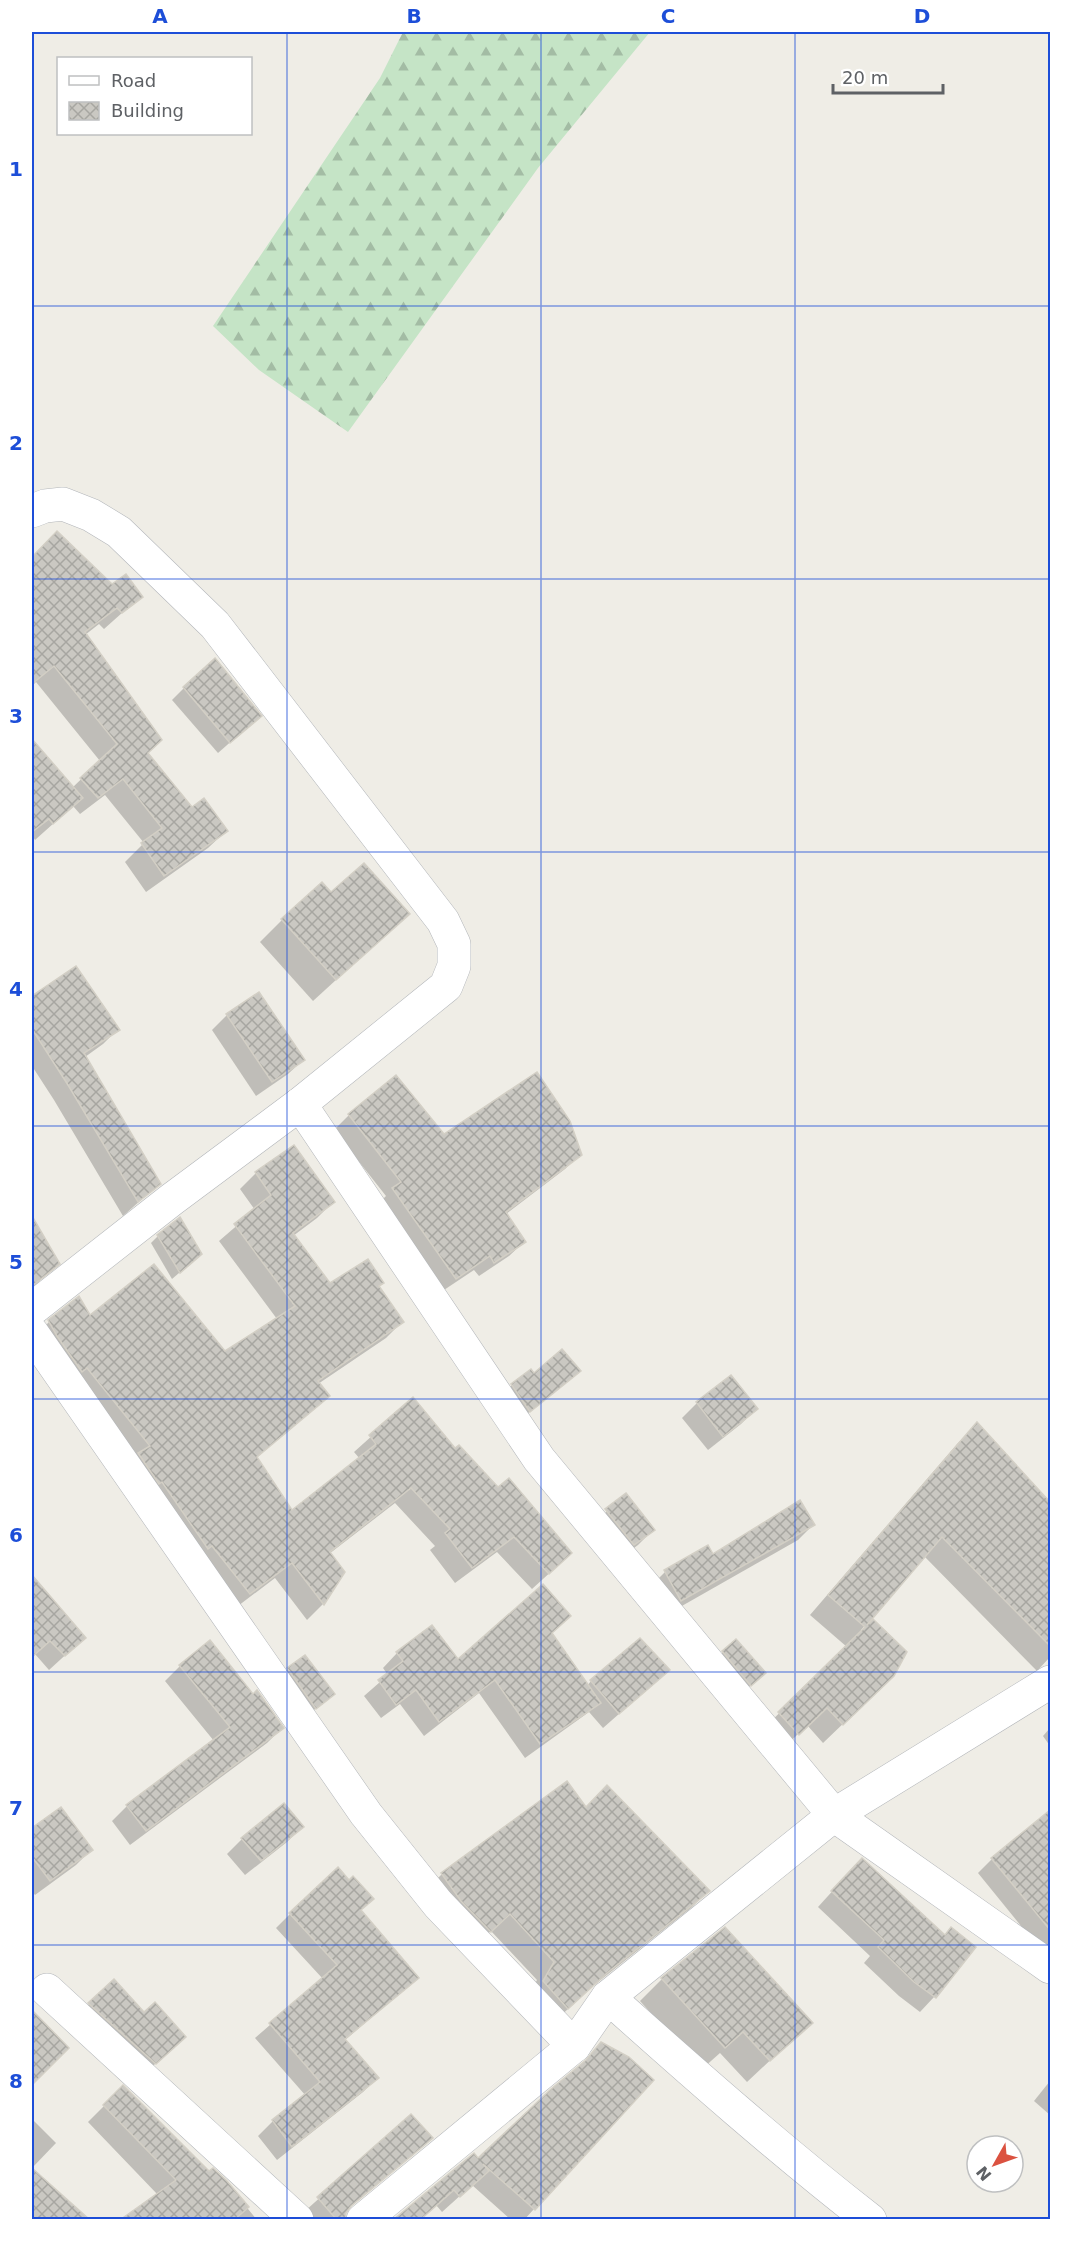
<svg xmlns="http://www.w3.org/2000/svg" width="1082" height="2251" font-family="'DejaVu Sans',sans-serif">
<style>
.forest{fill:url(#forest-firs)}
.shadow{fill:#0003}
.building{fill:url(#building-cross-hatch);stroke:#d3cfc5;stroke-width:1.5}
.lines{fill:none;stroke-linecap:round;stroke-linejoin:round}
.minor-casing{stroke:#b3b6ba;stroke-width:34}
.minor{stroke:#fff;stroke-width:33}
.grid{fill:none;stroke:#1d4ed8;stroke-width:1.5;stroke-opacity:0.55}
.neatline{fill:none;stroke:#1d4ed8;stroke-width:2}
.grid-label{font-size:20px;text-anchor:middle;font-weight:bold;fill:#1d4ed8}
</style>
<defs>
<pattern id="forest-firs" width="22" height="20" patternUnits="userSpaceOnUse" patternTransform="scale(1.5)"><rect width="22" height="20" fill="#c5e4c6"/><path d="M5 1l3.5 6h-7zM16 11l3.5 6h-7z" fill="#a3bca4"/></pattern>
<pattern id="building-cross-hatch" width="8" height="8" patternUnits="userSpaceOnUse" patternTransform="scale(1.5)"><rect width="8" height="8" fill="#cac8c2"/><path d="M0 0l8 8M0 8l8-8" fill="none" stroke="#a7a6a1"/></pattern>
</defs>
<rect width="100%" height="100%" fill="#efede6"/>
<polygon class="forest" points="403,32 650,32 538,168 348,432 259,370 213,326 380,78"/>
<g class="shadow">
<polygon points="57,533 112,586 141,596 104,629 99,624 85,635 146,754 192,809 226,831 208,848 146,892 125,862 144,843 105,795 80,814 73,806 35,840 32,835 32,741 72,788 100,761 36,682 32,686 32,559"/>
<polygon points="184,688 260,716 218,753 172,700"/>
<polygon points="408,914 313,1001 260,942 282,920"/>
<polygon points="76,968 118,1029 103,1044 85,1057 159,1184 123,1216 54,1100 32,1066 32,998"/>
<polygon points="259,994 303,1060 288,1074 256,1096 212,1030 227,1015"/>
<polygon points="349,1115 444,1136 580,1154 565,1169 506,1214 524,1242 509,1256 479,1276 474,1270 441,1292 378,1204 386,1196 334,1130"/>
<polygon points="256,1173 333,1202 317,1218 293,1236 330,1285 377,1287 402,1322 386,1338 318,1384 328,1396 256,1458 292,1512 360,1459 354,1452 413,1399 554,1569 532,1589 497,1552 455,1583 430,1550 435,1546 395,1503 329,1554 343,1572 323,1604 307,1620 275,1578 234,1609 33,1338 49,1322 79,1298 90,1317 225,1353 277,1319 219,1241 255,1210 240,1189"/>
<polygon points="32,1219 58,1263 32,1288"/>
<polygon points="158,1236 193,1261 172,1279 151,1243"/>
<polygon points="534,1375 572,1378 522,1418 505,1392 512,1385"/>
<polygon points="731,1377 756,1409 741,1424 708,1450 682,1418 697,1403"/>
<polygon points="977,1424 1050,1504 1050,1657 1037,1671 924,1556 861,1630 873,1695 823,1743 807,1725 779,1753 760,1732 847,1647 810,1615 958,1443"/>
<polygon points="626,1495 653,1530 638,1545 619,1559 591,1525"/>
<polygon points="813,1525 798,1540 666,1615 650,1587 665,1572"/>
<polygon points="32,1577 84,1638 49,1670 35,1654 32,1657"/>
<polygon points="551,1633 587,1686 591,1681 653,1684 603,1728 589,1712 525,1758 479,1693 424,1736 400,1704 381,1718 364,1696 388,1675 383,1668 397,1653 458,1661"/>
<polygon points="723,1652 757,1680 743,1692 716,1659"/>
<polygon points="180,1666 282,1728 267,1743 130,1845 112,1821 127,1806 214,1741 165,1681"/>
<polygon points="288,1669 333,1694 308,1715 281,1676"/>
<polygon points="1050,1728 1050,1746 1043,1736"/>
<polygon points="567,1783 586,1809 708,1891 691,1908 588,1990 550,2026 526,1999 537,1980 491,1931 472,1948 424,1892 442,1874"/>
<polygon points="60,1809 91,1850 76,1865 35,1895 32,1891 32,1830"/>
<polygon points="1050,1812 1050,1955 1030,1937 978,1873 992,1859"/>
<polygon points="302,1827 287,1842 245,1875 227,1854 242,1839"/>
<polygon points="847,1875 944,1936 951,1929 974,1947 934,1997 920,2012 899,1996 864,1963 870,1956 818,1907"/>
<polygon points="359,1911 417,1978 344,2041 377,2078 363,2092 277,2160 258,2136 273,2121 306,2096 255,2038 323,1979 276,1928 290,1914"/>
<polygon points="725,1929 810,2023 747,2082 720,2053 702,2069 640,2001 662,1979"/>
<polygon points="89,2004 169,2051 140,2078 75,2019"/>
<polygon points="32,2012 67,2048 32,2083"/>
<polygon points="601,2044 652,2080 534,2209 524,2220 511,2220 472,2185 442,2212 436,2205 478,2160 578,2069"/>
<polygon points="1050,2081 1050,2115 1034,2101"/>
<polygon points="123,2087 209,2173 226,2182 257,2220 122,2220 158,2195 88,2122"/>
<polygon points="411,2116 431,2138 414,2154 344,2212 343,2220 295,2220"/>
<polygon points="32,2119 56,2143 32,2168"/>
<polygon points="32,2170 88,2220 32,2220"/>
</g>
<g class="building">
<polygon points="57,531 112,584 126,574 143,597 122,613 117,608 85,632 162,740 148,753 192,807 204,798 228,831 164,876 141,843 162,828 123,779 98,798 80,778 117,744 54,666 32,684 32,557"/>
<polygon points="215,658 262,716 230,743 183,687"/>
<polygon points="32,739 83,798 53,824 49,819 32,832"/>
<polygon points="364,863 410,914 336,980 281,919 322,882 331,892"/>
<polygon points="76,966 120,1030 84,1053 161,1184 138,1202 68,1085 32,1029 32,996"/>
<polygon points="259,992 305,1060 272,1082 226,1014"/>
<polygon points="537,1072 570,1121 582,1155 506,1212 526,1242 494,1263 490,1256 456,1279 392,1188 401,1182 348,1114 396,1075 444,1134"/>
<polygon points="294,1145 335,1202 293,1233 330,1283 368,1259 384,1283 379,1286 404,1322 318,1381 330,1396 257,1457 292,1510 376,1444 369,1435 413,1397 455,1448 459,1445 498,1487 509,1478 572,1553 549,1574 514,1537 472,1568 445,1533 450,1529 411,1488 330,1552 345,1572 324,1605 292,1563 250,1594 212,1546 208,1549 162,1482 159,1484 138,1453 150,1446 87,1368 82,1372 57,1336 48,1320 79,1296 90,1315 154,1264 225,1351 295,1306 234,1224 271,1195 255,1172"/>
<polygon points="32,1216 60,1264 32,1286"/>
<polygon points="180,1217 202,1254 180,1273 157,1235"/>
<polygon points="562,1349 581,1371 530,1412 511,1384 531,1369 534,1373"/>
<polygon points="731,1375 758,1409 723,1437 696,1402"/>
<polygon points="977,1422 1050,1502 1050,1646 942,1537 867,1625 873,1619 907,1652 894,1676 843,1725 827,1708 799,1735 778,1712 865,1627 828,1595"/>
<polygon points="626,1493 655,1530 634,1545 605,1509"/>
<polygon points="800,1500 815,1525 681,1601 664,1570 708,1545 713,1554"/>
<polygon points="32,1575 86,1638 65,1656 50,1641 32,1657"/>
<polygon points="543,1584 571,1616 552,1633 601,1703 540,1744 495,1680 439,1722 416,1690 396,1705 378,1680 403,1661 396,1652 432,1625 458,1659"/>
<polygon points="640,1638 670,1670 619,1714 590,1680"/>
<polygon points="736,1639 766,1673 751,1686 722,1651"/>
<polygon points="210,1640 253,1694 257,1690 284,1728 146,1831 126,1805 230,1727 179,1665"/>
<polygon points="305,1655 335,1694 316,1709 287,1668"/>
<polygon points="567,1781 586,1807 607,1785 710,1891 607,1973 568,2009 543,1981 554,1962 510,1914 491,1932 461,1901 441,1873"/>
<polygon points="284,1803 304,1827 261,1861 241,1838"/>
<polygon points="61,1807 93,1850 50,1881 32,1857 32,1828"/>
<polygon points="1050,1810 1050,1930 991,1858"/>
<polygon points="862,1858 945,1935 951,1927 976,1947 936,1998 914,1982 878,1947 884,1940 831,1891"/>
<polygon points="338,1867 349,1880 353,1876 374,1899 361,1910 419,1978 345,2039 379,2078 292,2147 272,2120 320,2082 269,2023 337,1965 289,1913"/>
<polygon points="725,1927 813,2023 770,2061 743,2032 725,2048 661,1978"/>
<polygon points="114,1979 144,2012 155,2002 186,2037 156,2064 88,2003"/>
<polygon points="32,2010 69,2048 32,2085"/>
<polygon points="601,2042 629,2057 654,2080 535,2210 483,2164 489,2171 460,2197 454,2190 420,2220 393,2220 474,2153 478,2158 550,2090 586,2060"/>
<polygon points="123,2085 209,2171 213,2168 227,2181 249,2207 234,2220 120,2220 176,2180 103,2105"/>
<polygon points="411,2114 433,2138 351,2206 346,2213 345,2220 337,2220 317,2197"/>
<polygon points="32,2168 90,2220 32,2220"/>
</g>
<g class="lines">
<defs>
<g id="minor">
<polyline points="32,511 45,506 63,504 91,515 119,532 215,625 443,921 454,944 454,966 446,986 300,1104 171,1200 32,1309"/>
<polyline points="300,1104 539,1459 834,1815 1050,1967"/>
<polyline points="32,1333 366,1814 438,1904 574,2046"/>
<polyline points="47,1990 297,2220"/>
<path d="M608,1997C694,2074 779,2149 870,2220"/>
<polyline points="363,2220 574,2046 608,1997 834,1815 1050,1682"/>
</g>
</defs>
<use href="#minor" class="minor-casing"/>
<use href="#minor" class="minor"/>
</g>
<path class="grid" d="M287,32V2220M541,32V2220M795,32V2220M32,306H1050M32,579H1050M32,852H1050M32,1126H1050M32,1399H1050M32,1672H1050M32,1945H1050"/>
<rect width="1082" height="2251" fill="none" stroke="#ffffff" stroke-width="66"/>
<rect x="57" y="57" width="195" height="78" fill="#ffffff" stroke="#bfc0c1" stroke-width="1.5"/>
<rect x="69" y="76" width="30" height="9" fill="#ffffff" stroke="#bfc0c1" stroke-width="1.5"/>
<text x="111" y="87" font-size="18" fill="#5e6165">Road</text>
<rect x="69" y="102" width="30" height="18" fill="url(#building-cross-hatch)" stroke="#bfc0c1" stroke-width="1.5"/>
<text x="111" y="117" font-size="18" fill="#5e6165">Building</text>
<g transform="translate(995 2164) rotate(230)"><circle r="28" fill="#ffffff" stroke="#bfc0c1" stroke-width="1.5"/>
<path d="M0-4.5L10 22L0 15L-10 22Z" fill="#db5240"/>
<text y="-9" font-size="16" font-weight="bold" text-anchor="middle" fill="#5e6165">N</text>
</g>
<path d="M833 84v9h110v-9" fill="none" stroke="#5e6165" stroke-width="3"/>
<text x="842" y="84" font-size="18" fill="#5e6165" stroke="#ffffff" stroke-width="4.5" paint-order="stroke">20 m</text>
<rect x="33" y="33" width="1016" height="2185" class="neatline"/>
<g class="grid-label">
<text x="160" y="23">A</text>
<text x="414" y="23">B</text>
<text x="668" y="23">C</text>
<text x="922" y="23">D</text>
<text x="16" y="176">1</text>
<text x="16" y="450">2</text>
<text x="16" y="723">3</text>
<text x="16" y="996">4</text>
<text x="16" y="1269">5</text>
<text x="16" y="1542">6</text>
<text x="16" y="1815">7</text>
<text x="16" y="2088">8</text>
</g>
</svg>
